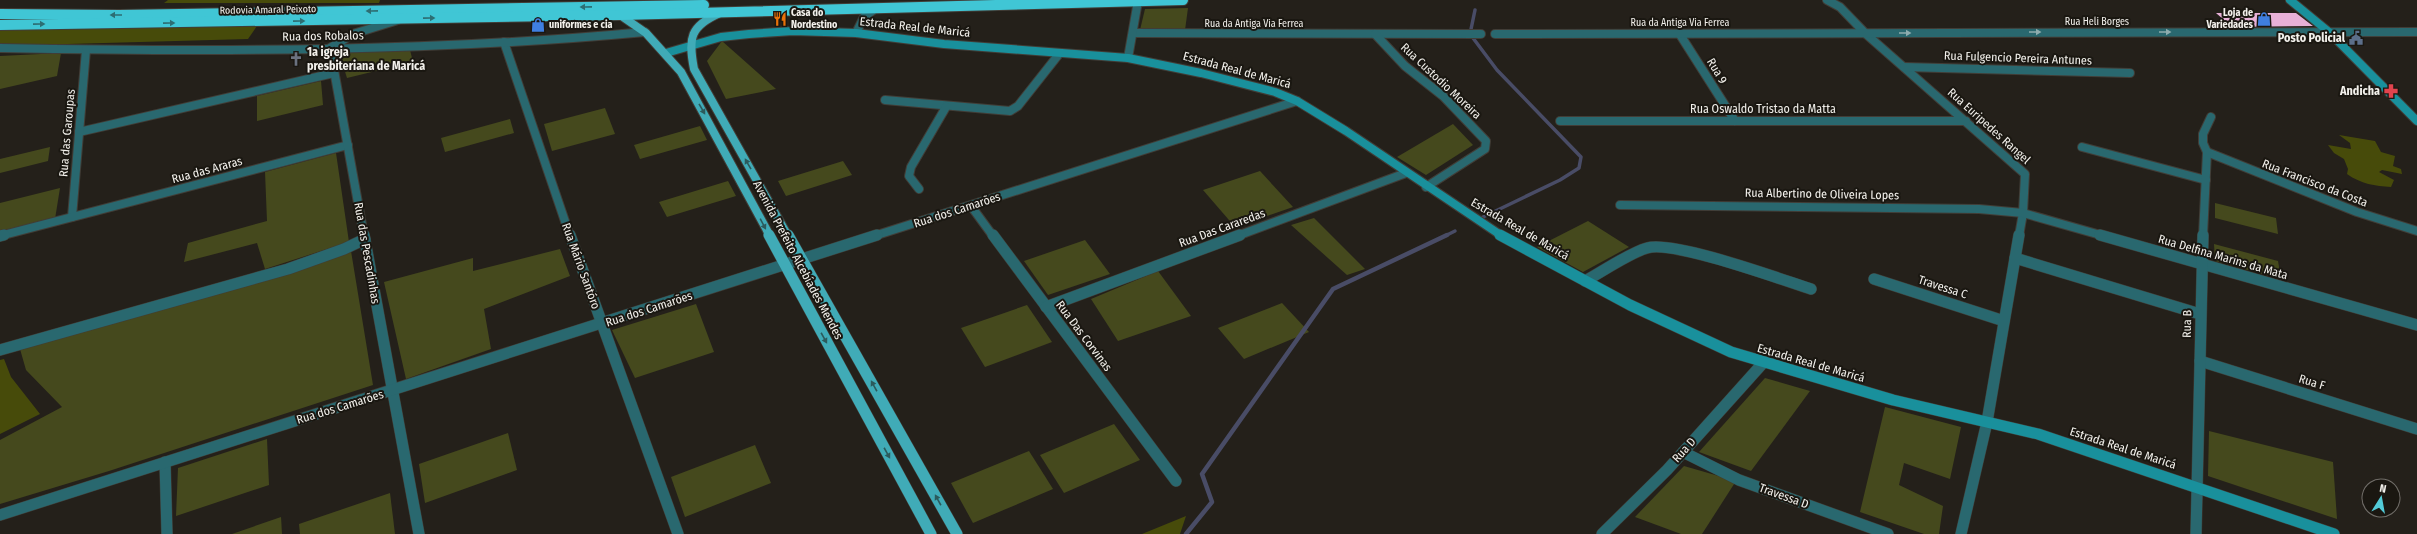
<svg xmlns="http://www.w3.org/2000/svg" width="2417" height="534" font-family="'Fira Sans Condensed',sans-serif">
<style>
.green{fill:#45491d}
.forest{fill:#474b0a}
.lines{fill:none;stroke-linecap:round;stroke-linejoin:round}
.stream-far1{stroke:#494c66;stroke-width:3.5}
.stream{stroke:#494c66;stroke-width:4.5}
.building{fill:#e8b0d7}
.street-far1-casing{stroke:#413d37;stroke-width:10}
.street-casing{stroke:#413d37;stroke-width:12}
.secondary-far1-casing{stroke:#413d37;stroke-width:10}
.secondary-casing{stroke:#413d37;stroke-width:12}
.primary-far1-casing{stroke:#413d37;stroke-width:10}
.primary-casing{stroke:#413d37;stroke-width:12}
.highway-casing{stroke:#413d37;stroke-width:12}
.street-far1{stroke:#29686f;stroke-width:8}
.street{stroke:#29686f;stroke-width:11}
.secondary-far1{stroke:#19909c;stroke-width:8}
.secondary{stroke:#19909c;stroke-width:11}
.primary-far1{stroke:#40abb7;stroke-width:8}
.primary{stroke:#40abb7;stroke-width:11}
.highway{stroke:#40c6d5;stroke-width:10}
.oneway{fill:#2d6e73}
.oneway2{fill:#8eacae}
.oneway3{fill:#2b5a5c}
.labels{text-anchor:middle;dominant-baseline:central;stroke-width:4;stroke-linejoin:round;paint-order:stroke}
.far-street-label{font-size:10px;fill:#f3f1ec;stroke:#1a1711}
.far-poi-label{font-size:10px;font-weight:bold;fill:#f3f1ec;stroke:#1a1711;text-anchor:start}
.street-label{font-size:12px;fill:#f3f1ec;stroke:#1a1711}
.poi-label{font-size:12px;font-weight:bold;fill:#f3f1ec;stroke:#1a1711;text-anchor:end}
</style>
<rect width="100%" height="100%" fill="#24201a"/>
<g class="green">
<polygon points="1188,8 1185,30 1140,30 1145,9"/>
<polygon points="722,41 776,89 726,99 707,61"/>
<polygon points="410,50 413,62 347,78 339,52"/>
<polygon points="61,53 57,76 0,89 0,56"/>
<polygon points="321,81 323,105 257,121 257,96"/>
<polygon points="605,108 615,134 552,151 544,124"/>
<polygon points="510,119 514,133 445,152 441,138"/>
<polygon points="1453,124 1473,145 1426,175 1397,157"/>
<polygon points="700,126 707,140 640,159 634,145"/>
<polygon points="50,147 48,161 0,173 0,159"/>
<polygon points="336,153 349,242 265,269 257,243 184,262 188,243 267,221 265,172"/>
<polygon points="843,161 852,175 786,196 778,181"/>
<polygon points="1260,171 1293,207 1235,227 1203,190"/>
<polygon points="728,181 736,196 667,217 659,202"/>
<polygon points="60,188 55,219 0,232 0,203"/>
<polygon points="2215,203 2276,218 2278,234 2215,218"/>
<polygon points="1314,218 1365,269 1347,275 1291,225"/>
<polygon points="1588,221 1629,247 1583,272 1537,247"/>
<polygon points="1085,240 1110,274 1048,295 1024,261"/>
<polygon points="2214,244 2278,261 2281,279 2215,261"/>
<polygon points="560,249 570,276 484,309 491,349 406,379 384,282 473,258 473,271"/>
<polygon points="351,251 373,385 109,471 0,504 0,440 62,407 26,370 20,349"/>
<polygon points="1158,271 1191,316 1118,341 1091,299"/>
<polygon points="1282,303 1309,332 1244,359 1218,328"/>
<polygon points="696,304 714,352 635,378 612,330"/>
<polygon points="1027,305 1052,342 985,367 961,328"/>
<polygon points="1765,378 1810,391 1751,471 1699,452"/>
<polygon points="1885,407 1961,427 1950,479 1904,463 1899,485 1943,506 1939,534 1924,534 1860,512"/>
<polygon points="1114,424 1140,460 1064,493 1040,455"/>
<polygon points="2209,431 2333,462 2337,519 2208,476"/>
<polygon points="508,433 517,470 425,503 419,464"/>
<polygon points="267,439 269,485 176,516 178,468"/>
<polygon points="755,445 771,483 685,517 671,477"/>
<polygon points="1029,451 1053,489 973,523 951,483"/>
<polygon points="1684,466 1736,481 1702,534 1681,534 1635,517"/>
<polygon points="390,493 395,534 300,534 299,524"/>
<polygon points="281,517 282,534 232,534"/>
</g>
<g class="forest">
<polygon points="168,0 380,0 379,3 164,3"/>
<polygon points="257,26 248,39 32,45 0,44 0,29"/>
<path d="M2339,135L2375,141L2381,152L2395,156L2393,166L2401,169L2402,174L2382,170L2379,172L2394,180L2391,187C2375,186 2361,184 2347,174L2348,169L2344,159L2334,153L2328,145L2351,149L2350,143Z"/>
<polygon points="4,359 11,377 40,414 0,434 0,360"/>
<polygon points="1186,516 1180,534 1142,534"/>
</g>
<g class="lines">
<g class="stream-far1">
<polyline points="1475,10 1470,34 1497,70 1581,157 1579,168 1560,180 1481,218"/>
<polyline points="1445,236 1455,231"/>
</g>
<polyline class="stream" points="1186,534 1212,502 1202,474 1333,289 1447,235"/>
</g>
<polygon class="building" points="2216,13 2296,13 2313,26 2232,27"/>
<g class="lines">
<defs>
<g id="street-far1">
<polyline points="1827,0 1840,7 1866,34 2025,174 2023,213 2019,236"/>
<polyline points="856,33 864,17 876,8"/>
<polyline points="1133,33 1481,34"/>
<polyline points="1679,33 1735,121"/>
<polyline points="1375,34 1405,66 1443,96 1486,141 1485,149 1426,187"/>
<polyline points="1495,34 2417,32"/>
<polyline points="504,42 570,236"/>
<path d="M0,48C215,52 431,52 645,32"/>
<polyline points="1128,58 1138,1"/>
<polyline points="1904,67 2130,73"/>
<polyline points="885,100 1010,111 1018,106 1059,54"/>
<polyline points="1560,121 1966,121"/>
<polyline points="79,132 334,73"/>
<polyline points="2082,147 2206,180"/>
<polyline points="2207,152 2357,212 2417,231"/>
<polyline points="919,189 909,176 911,167 946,107"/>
<polyline points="1620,205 1979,209 2023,213 2104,236"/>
<polyline points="971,206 993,236"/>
<polyline points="72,217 86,50"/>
<polyline points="0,236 348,145"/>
<polyline points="364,236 330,48 353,34 398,20"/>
<polyline points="874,236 1297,101"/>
<polyline points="1237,236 1406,173"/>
<polyline points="2203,236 2207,152 2203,143 2203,134 2211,117"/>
</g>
<g id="street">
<polyline points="364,235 419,534"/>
<polyline points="570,235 678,534"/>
<polyline points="993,235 1176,481"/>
<polyline points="2100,235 2417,325"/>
<polyline points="0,236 4,235"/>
<polyline points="2015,258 2200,314"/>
<polyline points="1874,279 2004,321"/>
<path d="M1585,281C1602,272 1629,253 1647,248C1673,240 1780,279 1811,289"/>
<polyline points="1046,307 1240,235"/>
<polyline points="0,350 288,269 344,249 365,239"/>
<polyline points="2200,361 2417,429"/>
<polyline points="1683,452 1739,480 1888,534"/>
<polyline points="165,462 167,534"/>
<polyline points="0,515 877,235"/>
<polyline points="1602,534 1667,470 1763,363"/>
<polyline points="1961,534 1987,422 2019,235"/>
<polyline points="2196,534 2203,235"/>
</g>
<g id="secondary-far1">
<polyline points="2290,0 2329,32 2417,121"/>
<polyline points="666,53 721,37 749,34 793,31 856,33 944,44 1128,58 1201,73 1275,92 1297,101 1346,131 1502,236"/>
</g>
<polyline id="secondary" points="1500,235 1630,305 1731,352 1893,400 2038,434 2334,534"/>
<g id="primary-far1">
<path d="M720,13C690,26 688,38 694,69L788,236"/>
<polyline points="620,15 646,33 681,72 770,236"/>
</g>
<g id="primary">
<polyline points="769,235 931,534"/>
<polyline points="788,235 957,534"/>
</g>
<g id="highway">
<polyline points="0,14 119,15 704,5"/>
<polyline points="0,25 620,15 1183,0"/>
</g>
</defs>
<use href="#street-far1" class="street-far1-casing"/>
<use href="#street" class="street-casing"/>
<use href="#secondary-far1" class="secondary-far1-casing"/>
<use href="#secondary" class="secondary-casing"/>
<use href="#primary-far1" class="primary-far1-casing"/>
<use href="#primary" class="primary-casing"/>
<use href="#highway" class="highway-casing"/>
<use href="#street-far1" class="street-far1"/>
<use href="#street" class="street"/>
<use href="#secondary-far1" class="secondary-far1"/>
<use href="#secondary" class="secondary"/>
<use href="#primary-far1" class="primary-far1"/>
<use href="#primary" class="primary"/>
<use href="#highway" class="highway"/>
</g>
<defs><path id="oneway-solid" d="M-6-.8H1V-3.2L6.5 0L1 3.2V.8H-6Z"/></defs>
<g class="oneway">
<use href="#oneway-solid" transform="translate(586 7) rotate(179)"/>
<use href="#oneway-solid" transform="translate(372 11) rotate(179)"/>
<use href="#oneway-solid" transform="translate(116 15) rotate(180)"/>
<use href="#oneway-solid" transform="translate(429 18) rotate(-1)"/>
<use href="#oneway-solid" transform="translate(299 21) rotate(-1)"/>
<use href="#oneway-solid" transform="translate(169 23) rotate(-1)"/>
<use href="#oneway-solid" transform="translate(39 24) rotate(-1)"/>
</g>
<g class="oneway2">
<use href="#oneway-solid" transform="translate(2035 32)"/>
<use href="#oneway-solid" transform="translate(2165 32)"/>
<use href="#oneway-solid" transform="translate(1905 33)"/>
</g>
<g class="oneway3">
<use href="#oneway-solid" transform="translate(702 109) rotate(60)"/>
<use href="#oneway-solid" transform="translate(748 164) rotate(-120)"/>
<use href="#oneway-solid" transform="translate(763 224) rotate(62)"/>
<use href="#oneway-solid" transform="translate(824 338) rotate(61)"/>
<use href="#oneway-solid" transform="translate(874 386) rotate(-119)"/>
<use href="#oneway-solid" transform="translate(887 453) rotate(61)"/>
<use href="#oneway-solid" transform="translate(938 500) rotate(-119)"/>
</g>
<defs>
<symbol id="restaurant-bare" viewBox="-9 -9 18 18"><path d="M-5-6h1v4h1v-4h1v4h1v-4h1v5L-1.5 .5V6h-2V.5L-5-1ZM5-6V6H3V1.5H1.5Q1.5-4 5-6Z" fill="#e8710a" stroke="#1a1711" stroke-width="2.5" paint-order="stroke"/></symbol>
<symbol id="shop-bare" viewBox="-9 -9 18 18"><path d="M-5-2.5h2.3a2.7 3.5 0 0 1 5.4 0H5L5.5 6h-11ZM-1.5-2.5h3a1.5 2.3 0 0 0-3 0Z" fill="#3f7fe0" stroke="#1a1711" stroke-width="2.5" paint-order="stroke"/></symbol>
<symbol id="civic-bare" viewBox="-9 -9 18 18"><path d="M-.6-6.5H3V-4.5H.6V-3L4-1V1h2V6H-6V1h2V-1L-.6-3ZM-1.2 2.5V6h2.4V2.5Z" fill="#5c6f8a" stroke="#1a1711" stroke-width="2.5" paint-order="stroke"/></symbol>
<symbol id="church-bare" viewBox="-9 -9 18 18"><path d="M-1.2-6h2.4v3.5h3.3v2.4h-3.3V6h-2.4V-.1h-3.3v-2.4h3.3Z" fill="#6b7280" stroke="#1a1711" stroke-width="2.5" paint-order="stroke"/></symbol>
<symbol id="pharmacy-bare" viewBox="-9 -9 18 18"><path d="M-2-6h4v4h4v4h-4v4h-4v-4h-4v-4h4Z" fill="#e0444e" stroke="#1a1711" stroke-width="2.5" paint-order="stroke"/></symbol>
</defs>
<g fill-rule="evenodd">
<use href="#restaurant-bare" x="770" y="9" width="20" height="20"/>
<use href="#shop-bare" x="2254" y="9" width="20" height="20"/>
<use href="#shop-bare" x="528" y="15" width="20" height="20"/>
<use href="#civic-bare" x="2346" y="28" width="20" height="20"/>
<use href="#church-bare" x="286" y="49" width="20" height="20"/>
<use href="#pharmacy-bare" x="2381" y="81" width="20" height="20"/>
</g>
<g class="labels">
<g class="far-street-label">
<text transform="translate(268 10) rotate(-1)">Rodovia Amaral Peixoto</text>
<text x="2097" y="22">Rua Heli Borges</text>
<text x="1680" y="23">Rua da Antiga Via Ferrea</text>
<text x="1254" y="24">Rua da Antiga Via Ferrea</text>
</g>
<g class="far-poi-label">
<text x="791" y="13">Casa do<tspan x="791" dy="12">Nordestino</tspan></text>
<text x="2253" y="13" text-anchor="end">Loja de<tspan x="2253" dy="12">Variedades</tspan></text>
<text x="549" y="25">uniformes e cia</text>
</g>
<g class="street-label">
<text transform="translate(915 27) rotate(6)">Estrada Real de Maricá</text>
<text transform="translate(323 36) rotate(-1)">Rua dos Robalos</text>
<text transform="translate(2018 58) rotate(2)">Rua Fulgencio Pereira Antunes</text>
<text transform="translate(1237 70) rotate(15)">Estrada Real de Maricá</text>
<text transform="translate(1717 71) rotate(59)">Rua 9</text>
<text transform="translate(1441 81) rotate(43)">Rua Custodio Moreira</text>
<text x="1763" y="109">Rua Oswaldo Tristao da Matta</text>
<text transform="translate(1989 126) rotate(42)">Rua Euripedes Rangel</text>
<text transform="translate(67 133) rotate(-85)">Rua das Garoupas</text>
<text transform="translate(207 170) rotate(-15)">Rua das Araras</text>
<text transform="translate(2315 183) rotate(21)">Rua Francisco da Costa</text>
<text transform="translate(1822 194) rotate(1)">Rua Albertino de Oliveira Lopes</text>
<text transform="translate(957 210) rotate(-18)">Rua dos Camarões</text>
<text transform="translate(1222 228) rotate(-20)">Rua Das Cararedas</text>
<text transform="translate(1520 229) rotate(30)">Estrada Real de Maricá</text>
<text transform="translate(367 253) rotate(80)">Rua das Pescadinhas</text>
<text transform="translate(2223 257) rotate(16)">Rua Delfina Marins da Mata</text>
<text transform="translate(798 260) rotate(62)">Avenida Prefeito Alcebíades Mendes</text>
<text transform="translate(581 266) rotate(70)">Rua Mário Santóro</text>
<text transform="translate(1943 287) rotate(18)">Travessa C</text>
<text transform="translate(649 309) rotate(-18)">Rua dos Camarões</text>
<text transform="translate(2187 324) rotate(-89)">Rua B</text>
<text transform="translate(1084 336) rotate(53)">Rua Das Corvinas</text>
<text transform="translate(1811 363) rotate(16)">Estrada Real de Maricá</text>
<text transform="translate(2312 382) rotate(17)">Rua F</text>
<text transform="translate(340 407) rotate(-17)">Rua dos Camarões</text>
<text transform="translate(2123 448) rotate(18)">Estrada Real de Maricá</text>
<text transform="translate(1684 450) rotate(-48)">Rua D</text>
<text transform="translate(1784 496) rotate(20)">Travessa D</text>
</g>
<g class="poi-label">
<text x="2345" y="38">Posto Policial</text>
<text x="307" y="52" text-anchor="start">1a igreja<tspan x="307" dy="14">presbiteriana de Maricá</tspan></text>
<text x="2380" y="91">Andicha</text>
</g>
</g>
<g transform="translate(2381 498) rotate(11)"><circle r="19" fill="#1a1711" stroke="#716e69"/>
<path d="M0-3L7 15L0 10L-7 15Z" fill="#52cbd8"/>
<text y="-6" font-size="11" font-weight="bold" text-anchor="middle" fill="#f3f1ec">N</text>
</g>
</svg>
